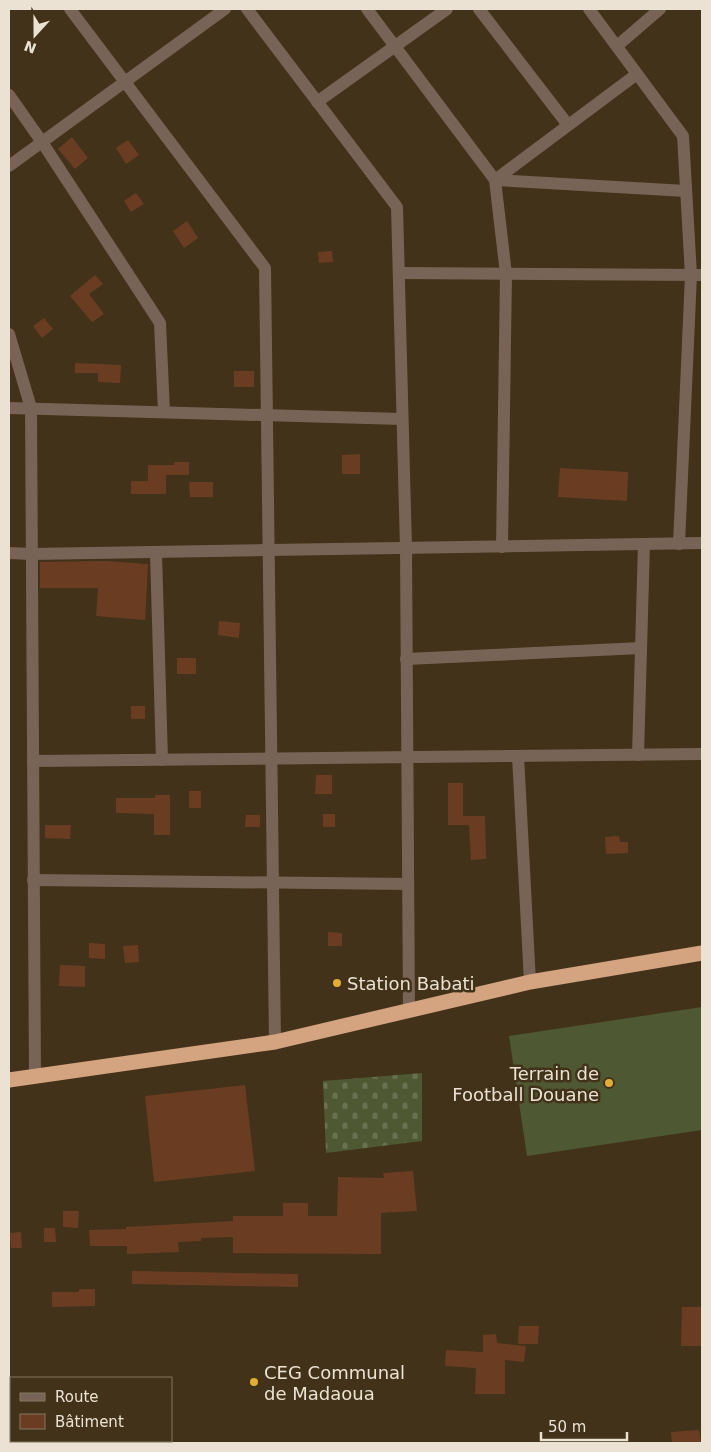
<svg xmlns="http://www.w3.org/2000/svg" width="711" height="1452" font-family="'DejaVu Sans',sans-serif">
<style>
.cemetery{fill:url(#cemetery-stones)}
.pitch{fill:#4e5933}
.building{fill:#6a3d23}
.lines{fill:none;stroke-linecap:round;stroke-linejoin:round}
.minor{stroke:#786456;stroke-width:12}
.highway{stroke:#d4a380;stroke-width:15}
.poi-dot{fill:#e4ad35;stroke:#413219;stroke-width:2}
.labels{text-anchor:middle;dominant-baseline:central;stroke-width:5;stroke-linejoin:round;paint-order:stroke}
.poi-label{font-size:18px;fill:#ebe2d3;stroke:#413219;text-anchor:start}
</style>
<defs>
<pattern id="cemetery-stones" width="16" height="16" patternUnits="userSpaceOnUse" patternTransform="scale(1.25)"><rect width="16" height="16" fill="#4e5933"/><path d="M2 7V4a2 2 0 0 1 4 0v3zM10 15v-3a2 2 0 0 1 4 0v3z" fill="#687150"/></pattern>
</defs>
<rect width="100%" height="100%" fill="#413219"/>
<polygon class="cemetery" points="422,1073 422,1141 326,1153 323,1081"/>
<polygon class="pitch" points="702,1007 702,1130 527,1156 509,1036"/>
<g class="building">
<polygon points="72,137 88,158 75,169 58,149"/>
<polygon points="128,140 139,155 126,164 116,148"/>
<polygon points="136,193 144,204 131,212 124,201"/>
<polygon points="187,221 198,238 184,248 173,231"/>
<polygon points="332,251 333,262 319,263 318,252"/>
<polygon points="95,275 103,284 89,294 104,314 92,322 70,296"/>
<polygon points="44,318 53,329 42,338 33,326"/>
<polygon points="75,363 121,365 120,383 98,382 98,373 75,373"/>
<rect x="234" y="371" width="20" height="16"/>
<polygon points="360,454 360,474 342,474 342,455"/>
<polygon points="174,462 189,462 189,475 166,475 166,494 131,494 131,481 148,481 148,465 174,465"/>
<polygon points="560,468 628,472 627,501 558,497"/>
<polygon points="189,482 213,482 213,497 190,497"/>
<polygon points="106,561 148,564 145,620 96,616 98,588 40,588 40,562"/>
<polygon points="219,621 240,623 239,638 218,635"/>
<rect x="177" y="658" width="19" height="16"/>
<rect x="131" y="706" width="14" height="13"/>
<polygon points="316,775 332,775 332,794 315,794"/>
<polygon points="448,783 463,783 463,816 485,816 486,859 471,860 469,825 448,825"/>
<rect x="189" y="791" width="12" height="17"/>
<polygon points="155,795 170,795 170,835 154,835 154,814 116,813 116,798 155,798"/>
<rect x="323" y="814" width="12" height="13"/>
<polygon points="246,815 260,815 260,827 245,827"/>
<polygon points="45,825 71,825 70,839 45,838"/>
<polygon points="619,836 620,842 628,842 628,853 606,854 605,837"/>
<polygon points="328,932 342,933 342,946 328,946"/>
<polygon points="89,943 105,944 105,959 89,958"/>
<polygon points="138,945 139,962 125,963 123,946"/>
<polygon points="60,965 85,966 85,987 59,986"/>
<polygon points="245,1085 255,1171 154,1182 145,1096"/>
<polygon points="413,1171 417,1211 381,1213 381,1254 233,1253 233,1237 201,1238 201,1241 178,1242 179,1252 127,1254 127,1246 90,1246 89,1230 126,1229 126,1227 233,1221 233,1216 283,1216 283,1203 308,1203 308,1216 337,1216 338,1177 384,1178 383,1173"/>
<polygon points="63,1211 79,1211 78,1228 63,1227"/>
<polygon points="44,1228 55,1228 56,1242 44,1242"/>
<polygon points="21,1232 22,1248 11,1248 10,1233"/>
<polygon points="132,1271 298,1274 298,1287 132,1284"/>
<polygon points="79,1289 95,1289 95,1306 52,1307 52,1292 79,1292"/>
<polygon points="682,1307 702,1307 702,1346 681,1346"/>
<polygon points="519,1326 539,1326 538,1344 518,1344"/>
<polygon points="496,1334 497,1343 526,1346 524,1362 505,1360 505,1394 475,1394 476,1368 445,1366 446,1350 483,1352 483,1335"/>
<polygon points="699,1430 701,1443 672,1443 671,1432"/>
</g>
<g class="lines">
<g class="minor">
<polyline points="70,9 265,268 275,1042"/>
<polyline points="247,9 397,207 406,548 409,1011"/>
<polyline points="367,9 495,180 506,274 502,547"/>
<polyline points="479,9 568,125"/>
<polyline points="589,9 683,136 691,275 679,544"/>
<polyline points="617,46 660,9"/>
<polyline points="637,74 495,180 686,191"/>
<polyline points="9,95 42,142 160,323 164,412"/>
<polyline points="317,102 447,9"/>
<polyline points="9,166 225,9"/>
<polyline points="399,273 702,275"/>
<polyline points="9,334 31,408 35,1077"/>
<polyline points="9,408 402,419"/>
<polyline points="9,553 31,554 702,543"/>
<polyline points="156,553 162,760"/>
<polyline points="406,659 641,648"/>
<polyline points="638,755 644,544"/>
<polyline points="518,756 530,982"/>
<polyline points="33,761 702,754"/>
<polyline points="33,880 408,884"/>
</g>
<polyline class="highway" points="9,1080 275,1042 530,982 702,953"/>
</g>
<g class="poi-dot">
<circle cx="337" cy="983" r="5"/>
<circle cx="609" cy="1083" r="5"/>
<circle cx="254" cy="1382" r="5"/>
</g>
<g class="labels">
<g class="poi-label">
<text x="347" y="983">Station Babati</text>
<text x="599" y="1073" text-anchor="end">Terrain de<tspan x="599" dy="21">Football Douane</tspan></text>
<text x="264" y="1372">CEG Communal<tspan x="264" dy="21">de Madaoua</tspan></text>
</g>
</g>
<rect width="711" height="1452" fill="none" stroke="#ebe2d3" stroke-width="20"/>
<rect x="10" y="1377" width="162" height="65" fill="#413219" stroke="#857863"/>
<rect x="20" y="1393" width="25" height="8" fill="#786456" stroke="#857863"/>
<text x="55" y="1402" font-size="15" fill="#ebe2d3">Route</text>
<rect x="20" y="1414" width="25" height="15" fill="#6a3d23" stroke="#857863"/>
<text x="55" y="1427" font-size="15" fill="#ebe2d3">Bâtiment</text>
<g transform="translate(35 35) rotate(201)" stroke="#413219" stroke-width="4" paint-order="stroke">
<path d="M0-4L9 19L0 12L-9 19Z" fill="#ebe2d3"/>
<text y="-8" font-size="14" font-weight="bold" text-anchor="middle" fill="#ebe2d3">N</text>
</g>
<path d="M541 1432v8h86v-8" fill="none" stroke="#ebe2d3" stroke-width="2.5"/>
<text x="548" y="1432" font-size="15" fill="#ebe2d3" stroke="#413219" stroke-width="4" paint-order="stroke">50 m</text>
</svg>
